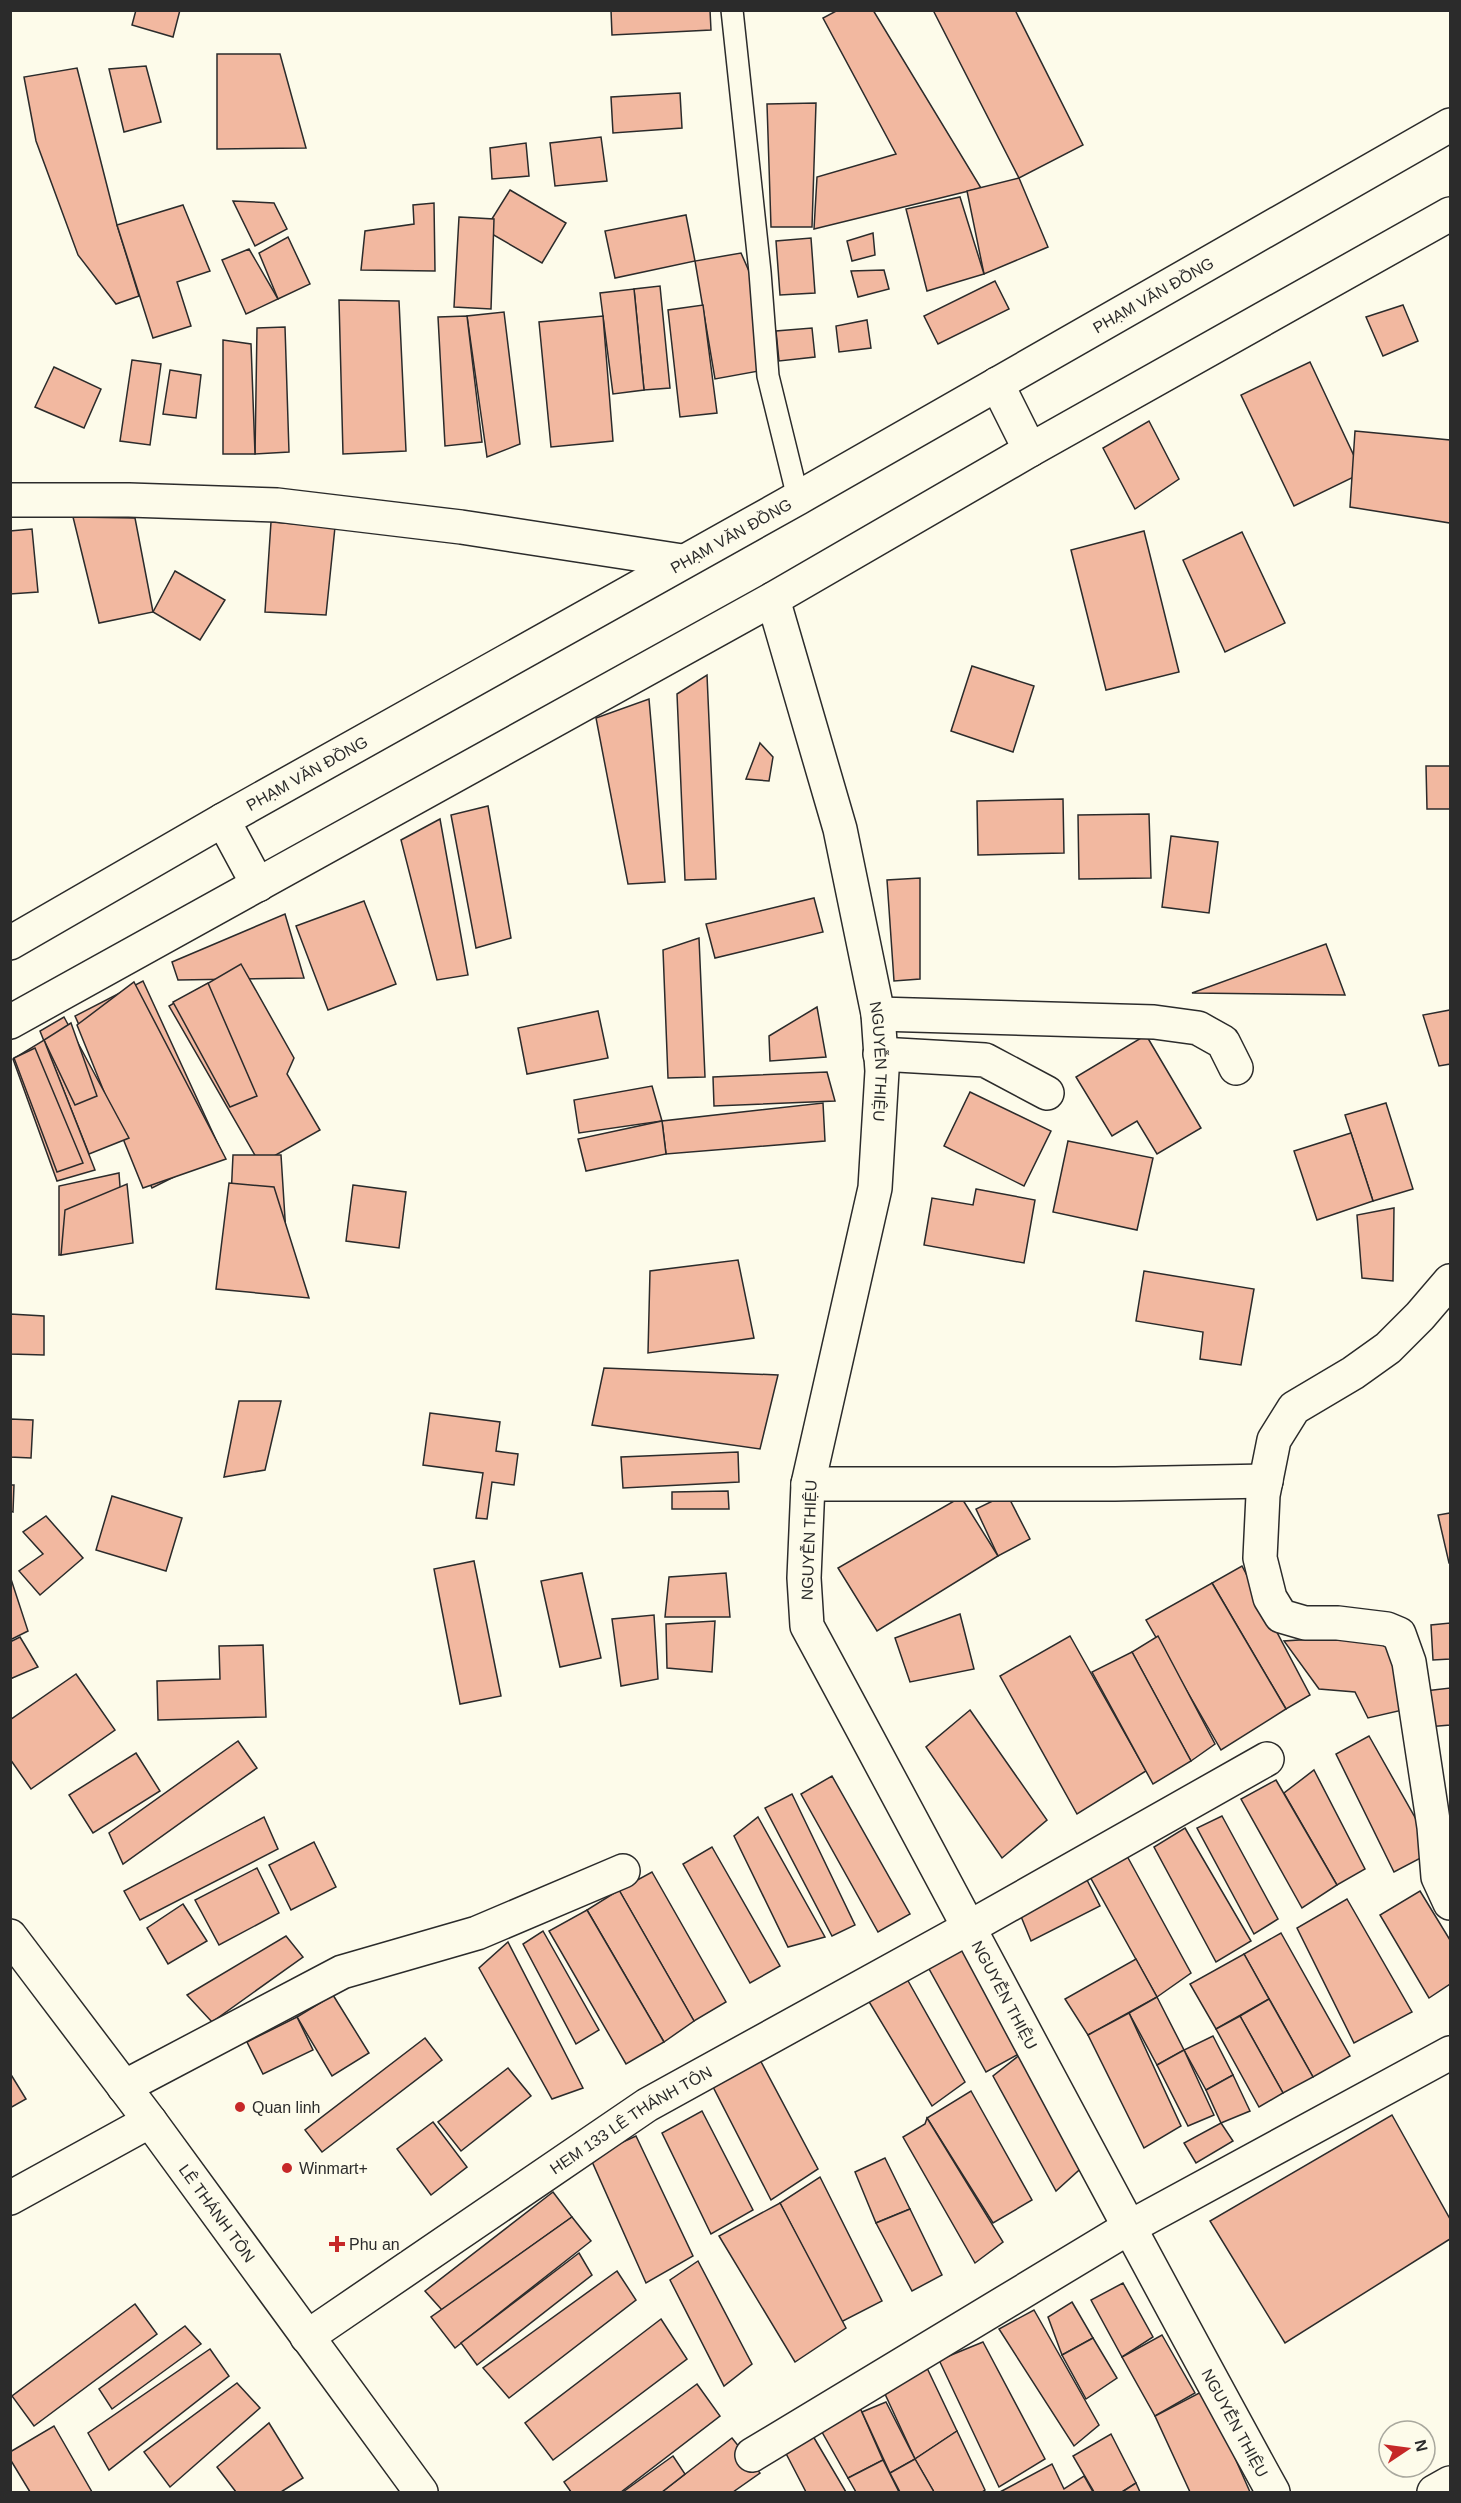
<svg xmlns="http://www.w3.org/2000/svg" width="1461" height="2503" font-family="Helvetica,sans-serif">
<style>
.building{fill:#f2b8a0;stroke:#2b2b2b;stroke-width:1.5}
.lines{fill:none;stroke-linecap:round;stroke-linejoin:round}
.service-casing{stroke:#2b2b2b;stroke-width:24}
.minor-casing{stroke:#2b2b2b;stroke-width:36}
.tertiary-casing{stroke:#2b2b2b;stroke-width:36}
.secondary-casing{stroke:#2b2b2b;stroke-width:36}
.service{stroke:#fdfbea;stroke-width:21}
.minor{stroke:#fdfbea;stroke-width:33}
.tertiary{stroke:#fdfbea;stroke-width:33}
.secondary{stroke:#fdfbea;stroke-width:33}
.poi-dot{fill:#c62828;stroke:#fdfbea;stroke-width:2}
.labels{text-anchor:middle;dominant-baseline:central;stroke-width:4.5;stroke-linejoin:round;paint-order:stroke}
.street-label{font-size:16px;fill:#2b2b2b;stroke:#fdfbea}
.poi-label{font-size:16px;fill:#2b2b2b;stroke:#fdfbea;text-anchor:start}
</style>
<rect width="100%" height="100%" fill="#fdfbea"/>
<g class="building">
<polygon points="136,10 180,10 173,37 132,25"/>
<polygon points="611,10 710,10 711,30 612,35"/>
<polygon points="838,10 873,10 981,188 814,229 817,177 896,154 823,18"/>
<polygon points="933,10 1015,10 1083,145 1019,178"/>
<polygon points="217,54 280,54 306,148 217,149"/>
<polygon points="146,66 161,122 124,132 109,69"/>
<polygon points="77,68 117,225 139,296 116,304 78,255 36,141 24,77"/>
<polygon points="680,93 682,128 613,133 611,97"/>
<polygon points="816,103 812,227 771,227 767,104"/>
<polygon points="601,137 607,181 555,186 550,143"/>
<polygon points="526,143 529,176 492,179 490,148"/>
<polygon points="1019,178 1048,247 984,274 967,191"/>
<polygon points="510,190 566,223 542,263 485,230"/>
<polygon points="960,197 984,274 927,291 906,209"/>
<polygon points="233,201 274,203 287,229 255,246"/>
<polygon points="434,203 435,271 361,270 365,231 414,224 413,205"/>
<polygon points="183,205 210,271 177,282 191,326 153,338 117,225"/>
<polygon points="686,215 695,261 615,278 605,231"/>
<polygon points="459,217 494,219 491,309 454,307"/>
<polygon points="873,233 875,255 852,261 847,241"/>
<polygon points="288,237 310,284 278,299 259,253"/>
<polygon points="811,238 815,293 780,295 776,241"/>
<polygon points="249,249 278,299 246,314 222,260"/>
<polygon points="741,253 752,278 759,371 715,379 695,261"/>
<polygon points="884,270 889,289 858,297 851,271"/>
<polygon points="995,281 1009,309 938,344 924,316"/>
<polygon points="660,286 670,388 644,390 634,289"/>
<polygon points="634,289 644,390 613,394 600,293"/>
<polygon points="339,300 399,301 406,451 343,454"/>
<polygon points="703,305 717,413 680,417 668,310"/>
<polygon points="1403,305 1418,341 1383,356 1366,317"/>
<polygon points="504,312 520,444 487,457 467,316"/>
<polygon points="467,316 482,442 445,446 438,317"/>
<polygon points="603,316 613,441 551,447 539,322"/>
<polygon points="867,320 871,348 839,352 836,326"/>
<polygon points="285,327 289,452 255,454 257,328"/>
<polygon points="812,328 815,357 779,361 776,331"/>
<polygon points="223,340 251,344 255,454 223,454"/>
<polygon points="132,360 161,364 150,445 120,441"/>
<polygon points="1310,362 1362,473 1294,506 1241,395"/>
<polygon points="54,367 101,389 84,428 35,407"/>
<polygon points="170,370 201,375 196,418 163,414"/>
<polygon points="1149,421 1179,479 1135,509 1103,448"/>
<polygon points="1355,431 1450,440 1450,523 1350,507"/>
<polygon points="73,517 135,518 153,612 99,623"/>
<polygon points="271,522 335,527 326,615 265,612"/>
<polygon points="32,529 38,592 10,594 10,531"/>
<polygon points="1144,531 1179,672 1106,690 1071,550"/>
<polygon points="1242,532 1285,623 1225,652 1183,560"/>
<polygon points="175,571 225,600 200,640 153,612"/>
<polygon points="972,666 1034,686 1013,752 951,731"/>
<polygon points="707,675 716,879 685,880 677,694"/>
<polygon points="649,699 665,882 628,884 596,718"/>
<polygon points="760,743 773,757 769,781 746,779"/>
<polygon points="1426,766 1450,766 1450,809 1427,809"/>
<polygon points="1063,799 1064,853 978,855 977,801"/>
<polygon points="488,806 511,938 476,948 451,815"/>
<polygon points="1149,814 1151,878 1079,879 1078,815"/>
<polygon points="440,819 468,975 437,980 401,840"/>
<polygon points="1171,836 1218,842 1209,913 1162,907"/>
<polygon points="920,878 920,979 894,981 887,880"/>
<polygon points="814,898 823,932 715,958 706,924"/>
<polygon points="364,901 396,984 328,1010 296,926"/>
<polygon points="285,914 304,978 178,980 172,962"/>
<polygon points="699,938 705,1077 668,1078 663,950"/>
<polygon points="1326,944 1345,995 1192,993"/>
<polygon points="241,964 294,1058 287,1074 320,1130 260,1164 169,1006"/>
<polygon points="143,981 222,1153 152,1188 75,1016"/>
<polygon points="134,982 226,1159 143,1188 77,1025"/>
<polygon points="208,983 257,1096 230,1107 173,1002"/>
<polygon points="817,1007 826,1057 770,1061 769,1036"/>
<polygon points="1450,1010 1450,1064 1439,1066 1423,1015"/>
<polygon points="598,1011 608,1058 527,1074 518,1028"/>
<polygon points="64,1017 129,1138 89,1154 40,1031"/>
<polygon points="71,1023 97,1096 75,1105 44,1040"/>
<polygon points="1146,1035 1201,1128 1157,1154 1137,1121 1112,1136 1076,1077"/>
<polygon points="44,1040 95,1170 57,1181 13,1059"/>
<polygon points="35,1048 83,1163 57,1172 14,1058"/>
<polygon points="827,1072 835,1101 714,1106 713,1077"/>
<polygon points="652,1086 662,1121 579,1133 574,1100"/>
<polygon points="970,1092 1051,1131 1024,1186 944,1146"/>
<polygon points="823,1103 825,1141 666,1154 662,1121"/>
<polygon points="1386,1103 1413,1189 1373,1201 1345,1115"/>
<polygon points="662,1121 666,1154 586,1171 578,1139"/>
<polygon points="1351,1133 1373,1201 1317,1220 1294,1151"/>
<polygon points="1068,1141 1153,1158 1137,1230 1053,1212"/>
<polygon points="233,1155 281,1155 288,1266 228,1261"/>
<polygon points="119,1173 124,1240 59,1255 59,1186"/>
<polygon points="229,1183 274,1187 309,1298 216,1289"/>
<polygon points="127,1184 133,1243 61,1255 65,1210"/>
<polygon points="353,1185 406,1192 399,1248 346,1241"/>
<polygon points="976,1189 1035,1200 1024,1263 924,1245 932,1198 973,1205"/>
<polygon points="1394,1208 1393,1281 1362,1278 1357,1215"/>
<polygon points="738,1260 754,1338 648,1353 650,1271"/>
<polygon points="1144,1271 1254,1289 1241,1365 1200,1359 1203,1332 1136,1321"/>
<polygon points="10,1314 44,1316 44,1355 10,1354"/>
<polygon points="604,1368 778,1375 760,1449 592,1425"/>
<polygon points="239,1401 281,1401 265,1470 224,1477"/>
<polygon points="430,1413 500,1422 496,1451 518,1454 514,1485 492,1482 487,1519 476,1518 483,1473 423,1465"/>
<polygon points="10,1419 33,1420 31,1458 10,1457"/>
<polygon points="738,1452 739,1482 623,1488 621,1457"/>
<polygon points="10,1485 14,1485 13,1512 10,1511"/>
<polygon points="728,1491 729,1509 672,1509 672,1492"/>
<polygon points="1007,1494 1030,1539 998,1556 976,1509"/>
<polygon points="112,1496 182,1518 166,1571 96,1550"/>
<polygon points="961,1497 998,1556 877,1631 838,1568"/>
<polygon points="1450,1513 1450,1563 1449,1563 1438,1515"/>
<polygon points="46,1516 83,1558 40,1595 19,1571 43,1554 23,1532"/>
<polygon points="474,1561 501,1696 460,1704 434,1569"/>
<polygon points="1242,1566 1310,1695 1286,1709 1212,1583"/>
<polygon points="582,1573 601,1658 560,1667 541,1581"/>
<polygon points="726,1573 730,1617 665,1617 669,1577"/>
<polygon points="10,1576 28,1631 10,1640"/>
<polygon points="1212,1583 1286,1709 1221,1750 1146,1620"/>
<polygon points="960,1614 974,1669 910,1682 895,1638"/>
<polygon points="654,1615 658,1679 621,1686 612,1619"/>
<polygon points="715,1621 712,1672 667,1668 666,1624"/>
<polygon points="1450,1623 1450,1659 1433,1660 1431,1625"/>
<polygon points="1392,1634 1407,1709 1368,1718 1355,1692 1319,1689 1284,1641"/>
<polygon points="1070,1636 1146,1771 1077,1814 1000,1676"/>
<polygon points="1158,1636 1215,1744 1191,1761 1132,1652"/>
<polygon points="20,1637 38,1667 10,1679 10,1642"/>
<polygon points="263,1645 266,1717 158,1720 157,1681 220,1679 219,1646"/>
<polygon points="1132,1652 1191,1761 1153,1784 1092,1672"/>
<polygon points="76,1674 115,1730 31,1789 10,1759 10,1720"/>
<polygon points="1450,1688 1450,1725 1427,1727 1425,1691"/>
<polygon points="970,1710 1047,1820 1002,1858 926,1747"/>
<polygon points="1369,1736 1434,1851 1394,1872 1336,1754"/>
<polygon points="238,1741 257,1768 123,1864 109,1833"/>
<polygon points="136,1753 160,1791 93,1833 69,1795"/>
<polygon points="1314,1770 1365,1869 1337,1885 1284,1793"/>
<polygon points="832,1776 910,1914 878,1932 801,1794"/>
<polygon points="1276,1780 1337,1885 1302,1908 1241,1799"/>
<polygon points="792,1794 855,1925 832,1936 765,1808"/>
<polygon points="1222,1816 1278,1919 1254,1934 1197,1828"/>
<polygon points="264,1817 278,1849 140,1920 124,1891"/>
<polygon points="758,1817 825,1937 788,1947 734,1836"/>
<polygon points="1185,1828 1251,1941 1216,1962 1154,1847"/>
<polygon points="314,1842 336,1887 291,1910 269,1865"/>
<polygon points="712,1847 780,1966 750,1983 683,1864"/>
<polygon points="1127,1856 1191,1973 1157,1997 1089,1875"/>
<polygon points="257,1868 279,1913 219,1945 195,1900"/>
<polygon points="1082,1870 1100,1906 1031,1941 1018,1909"/>
<polygon points="652,1872 726,2002 694,2021 619,1890"/>
<polygon points="619,1890 694,2021 664,2042 587,1910"/>
<polygon points="1420,1891 1450,1940 1450,1984 1429,1998 1380,1915"/>
<polygon points="1347,1899 1412,2012 1354,2043 1297,1928"/>
<polygon points="183,1904 207,1941 168,1964 147,1928"/>
<polygon points="587,1910 664,2042 626,2064 549,1931"/>
<polygon points="543,1931 599,2030 576,2044 523,1944"/>
<polygon points="1281,1933 1350,2056 1313,2077 1244,1954"/>
<polygon points="286,1936 303,1957 212,2022 187,1995"/>
<polygon points="963,1936 1026,2050 986,2072 923,1958"/>
<polygon points="508,1942 583,2088 552,2099 479,1968"/>
<polygon points="1244,1954 1269,1999 1216,2029 1190,1984"/>
<polygon points="1136,1959 1157,1997 1088,2035 1065,1999"/>
<polygon points="907,1979 965,2082 932,2106 868,2000"/>
<polygon points="333,1995 369,2053 332,2076 297,2017"/>
<polygon points="1157,1997 1184,2050 1157,2065 1129,2013"/>
<polygon points="1269,1999 1313,2077 1283,2093 1240,2016"/>
<polygon points="1129,2013 1181,2126 1144,2148 1088,2035"/>
<polygon points="1240,2016 1283,2093 1259,2107 1216,2029"/>
<polygon points="297,2017 313,2050 263,2074 247,2042"/>
<polygon points="1213,2036 1233,2075 1206,2090 1184,2050"/>
<polygon points="425,2038 442,2060 322,2152 305,2130"/>
<polygon points="1026,2050 1089,2161 1056,2191 993,2076"/>
<polygon points="1184,2050 1214,2115 1188,2126 1157,2065"/>
<polygon points="758,2056 818,2169 771,2200 709,2079"/>
<polygon points="508,2068 531,2096 461,2151 438,2122"/>
<polygon points="10,2073 26,2099 10,2108"/>
<polygon points="1233,2075 1250,2111 1221,2123 1206,2090"/>
<polygon points="971,2091 1032,2200 993,2223 927,2118"/>
<polygon points="702,2111 753,2210 711,2234 662,2133"/>
<polygon points="1392,2115 1450,2219 1450,2239 1285,2343 1210,2221"/>
<polygon points="927,2118 1003,2242 975,2263 903,2137 925,2124"/>
<polygon points="433,2122 467,2167 431,2195 397,2149"/>
<polygon points="1221,2123 1233,2141 1196,2163 1184,2143"/>
<polygon points="636,2136 693,2256 646,2283 590,2157"/>
<polygon points="885,2158 910,2209 876,2223 855,2172"/>
<polygon points="820,2177 882,2301 841,2322 780,2203"/>
<polygon points="553,2192 572,2217 442,2310 425,2291"/>
<polygon points="780,2203 846,2328 795,2362 719,2236"/>
<polygon points="910,2209 942,2275 912,2291 876,2223"/>
<polygon points="572,2217 591,2241 455,2348 431,2317"/>
<polygon points="579,2253 592,2275 477,2365 461,2343"/>
<polygon points="698,2261 752,2364 724,2386 670,2280"/>
<polygon points="617,2271 636,2300 509,2398 483,2368"/>
<polygon points="1123,2283 1153,2337 1122,2357 1091,2300"/>
<polygon points="1072,2302 1093,2338 1062,2355 1048,2317"/>
<polygon points="135,2304 157,2334 34,2426 12,2396"/>
<polygon points="1034,2310 1099,2425 1074,2446 999,2329"/>
<polygon points="661,2319 687,2359 553,2460 525,2423"/>
<polygon points="185,2326 201,2344 112,2409 99,2389"/>
<polygon points="1162,2335 1195,2393 1155,2416 1122,2357"/>
<polygon points="1093,2338 1117,2378 1086,2399 1062,2355"/>
<polygon points="983,2342 1045,2459 999,2487 939,2360"/>
<polygon points="210,2349 229,2376 109,2470 88,2433"/>
<polygon points="927,2368 957,2431 915,2459 885,2394"/>
<polygon points="237,2383 260,2408 170,2487 144,2452"/>
<polygon points="697,2384 720,2416 621,2492 571,2492 564,2482"/>
<polygon points="1205,2390 1250,2492 1190,2492 1155,2416"/>
<polygon points="857,2401 883,2460 848,2478 818,2425"/>
<polygon points="886,2402 915,2459 890,2473 862,2412"/>
<polygon points="269,2423 303,2478 281,2492 236,2492 217,2467"/>
<polygon points="54,2426 92,2492 30,2492 10,2459 10,2452"/>
<polygon points="810,2431 846,2492 806,2492 780,2442"/>
<polygon points="957,2431 985,2490 982,2492 934,2492 915,2459"/>
<polygon points="1111,2434 1136,2483 1122,2492 1094,2492 1073,2456"/>
<polygon points="732,2438 760,2473 733,2492 662,2492"/>
<polygon points="673,2456 685,2474 662,2492 623,2492"/>
<polygon points="915,2459 934,2492 900,2492 890,2473"/>
<polygon points="883,2460 899,2492 856,2492 848,2478"/>
<polygon points="1052,2464 1064,2489 1084,2476 1093,2492 1000,2492"/>
<polygon points="1136,2483 1140,2492 1122,2492"/>
</g>
<g class="lines">
<defs>
<polyline id="service" points="732,10 760,272 768,376 798,498"/>
<g id="minor">
<polyline points="10,500 129,500 277,505 461,527 682,561"/>
<path id="s1" d="M773,599L840,829L878,1014L882,1071L875,1188L808,1484L804,1578L807,1626C963,1914 1115,2205 1273,2492"/>
<polyline points="878,1014 1154,1022 1198,1028 1223,1042 1236,1068"/>
<polyline points="880,1054 985,1060 1047,1093"/>
<polyline points="1450,1281 1420,1316 1388,1348 1353,1373 1294,1408 1274,1440 1263,1495 1260,1558 1270,1598 1281,1616 1305,1623 1338,1623 1387,1629 1399,1634 1409,1662 1434,1827 1438,1877 1450,1903"/>
<polyline points="808,1484 1115,1484 1266,1481"/>
<polyline points="124,2087 342,1972 477,1933 623,1871"/>
<polyline points="10,2198 150,2121"/>
<path id="s2" d="M307,2337L647,2105L970,1927L1267,1759"/>
<polyline points="752,2455 1128,2228 1450,2053"/>
</g>
<g id="tertiary">
<polyline points="997,384 1030,450"/>
<polyline points="223,820 258,885"/>
<path id="s3" d="M10,943L223,820L798,498L1450,125"/>
<polyline points="10,1022 773,599 1030,450 1450,214"/>
<polyline points="1434,2492 1450,2483"/>
</g>
<g id="secondary">
<path id="s4" d="M10,1936L150,2121L421,2492"/>
</g>
</defs>
<use href="#service" class="service-casing"/>
<use href="#minor" class="minor-casing"/>
<use href="#tertiary" class="tertiary-casing"/>
<use href="#secondary" class="secondary-casing"/>
<use href="#service" class="service"/>
<use href="#minor" class="minor"/>
<use href="#tertiary" class="tertiary"/>
<use href="#secondary" class="secondary"/>
</g>
<g class="poi-dot">
<circle cx="240" cy="2107" r="6"/>
<circle cx="287" cy="2168" r="6"/>
<path d="M334 2235h6v6h6v6h-6v6h-6v-6h-6v-6h6z"/>
</g>
<g class="labels">
<g class="street-label">
<text stroke="none"><textPath href="#s3" startOffset="1314">PHẠM VĂN ĐỒNG</textPath></text>
<text stroke="none"><textPath href="#s3" startOffset="828">PHẠM VĂN ĐỒNG</textPath></text>
<text stroke="none"><textPath href="#s3" startOffset="342">PHẠM VĂN ĐỒNG</textPath></text>
<text stroke="none"><textPath href="#s1" startOffset="476">NGUYỄN THIỆU</textPath></text>
<text transform="translate(809 1540) rotate(-88)">NGUYỄN THIỆU</text>
<text stroke="none"><textPath href="#s1" startOffset="1467">NGUYỄN THIỆU</textPath></text>
<text stroke="none"><textPath href="#s2" startOffset="390">HEM 133 LÊ THÁNH TÔN</textPath></text>
<text stroke="none"><textPath href="#s4" startOffset="346">LÊ THÁNH TÔN</textPath></text>
<text stroke="none"><textPath href="#s1" startOffset="1953">NGUYỄN THIỆU</textPath></text>
</g>
<g class="poi-label">
<text x="252" y="2107">Quan linh</text>
<text x="299" y="2168">Winmart+</text>
<text x="349" y="2244">Phu an</text>
</g>
</g>
<rect width="1461" height="2503" fill="none" stroke="#2b2b2b" stroke-width="24"/>
<g transform="translate(1407 2449) rotate(77)"><circle r="28" fill="#fdfbea" stroke="#a9a89e" stroke-width="1.5"/>
<path d="M0-4.5L10 22L0 15L-10 22Z" fill="#c62828"/>
<text y="-9" font-size="16" font-weight="bold" text-anchor="middle" fill="#2b2b2b">N</text>
</g>
</svg>
